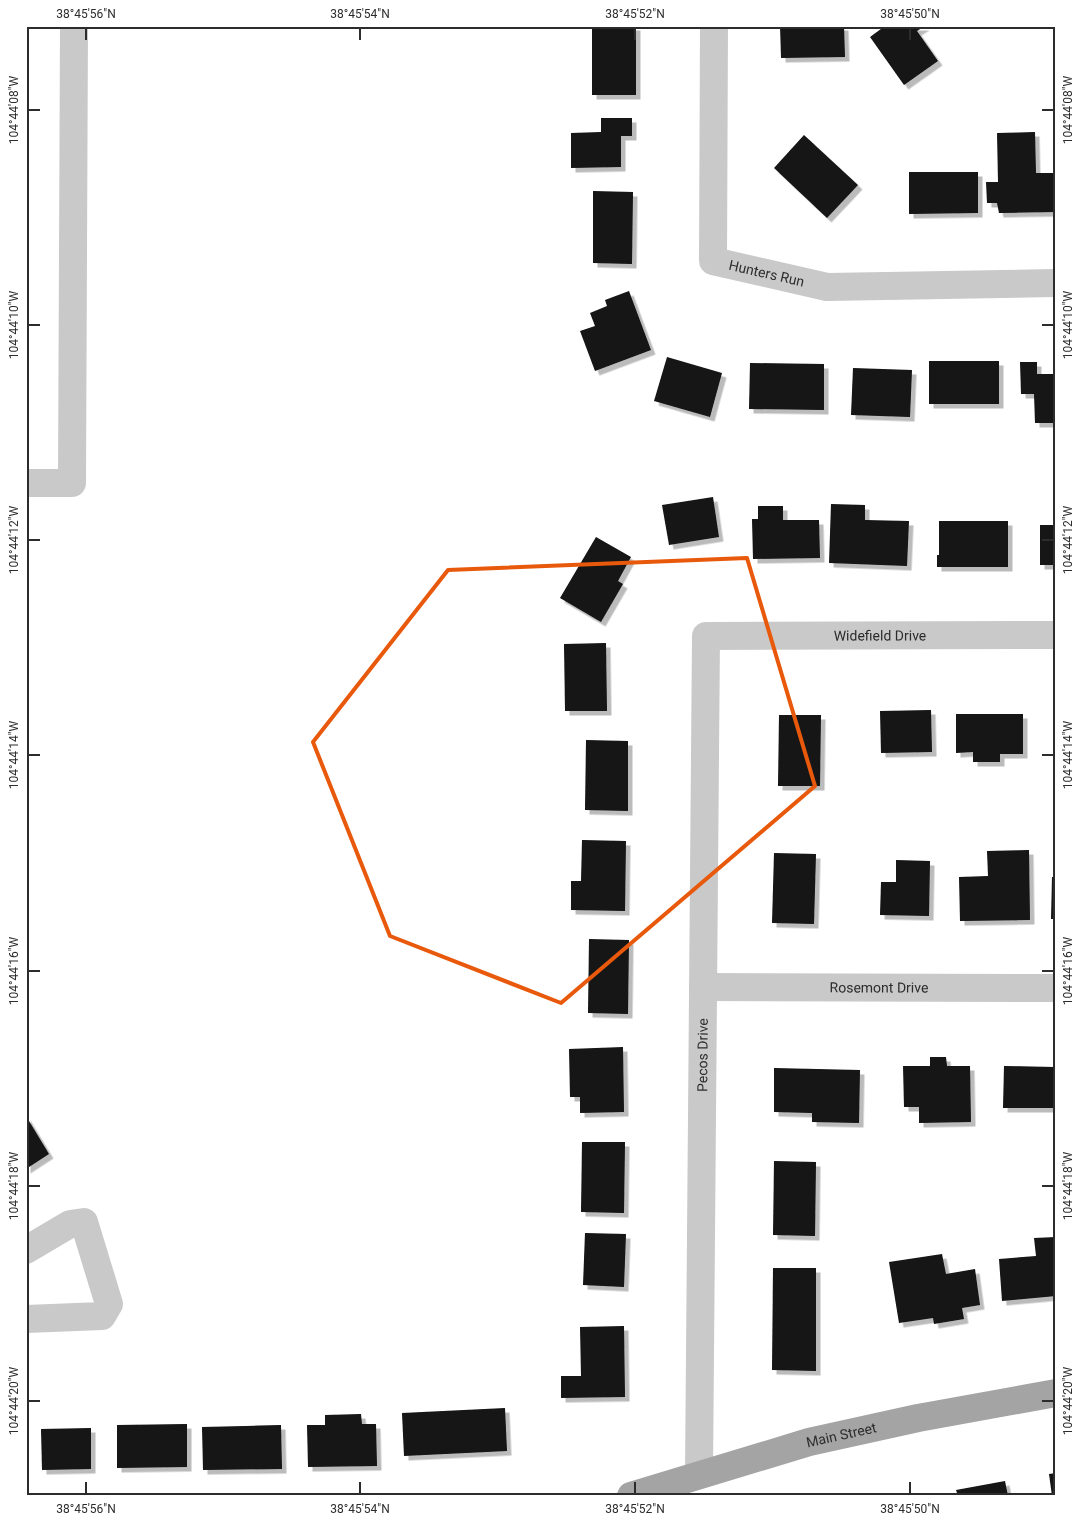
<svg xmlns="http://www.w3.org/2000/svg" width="1082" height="1522" font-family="Roboto,sans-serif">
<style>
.building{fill:#131313;filter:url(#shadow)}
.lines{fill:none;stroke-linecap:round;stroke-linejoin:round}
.minor{stroke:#c9c9c9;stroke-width:28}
.major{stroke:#a4a4a4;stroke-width:28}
.marked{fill:none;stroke:#e8590c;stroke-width:4;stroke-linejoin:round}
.ticks{fill:none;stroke:#2c2c2c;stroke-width:2}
.labels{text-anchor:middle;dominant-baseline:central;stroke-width:5;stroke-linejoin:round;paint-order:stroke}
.street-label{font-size:14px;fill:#2c2c2c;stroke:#fff}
.neatline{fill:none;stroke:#2c2c2c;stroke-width:2}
.ticks-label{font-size:12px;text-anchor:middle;fill:#2c2c2c}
</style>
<defs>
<filter id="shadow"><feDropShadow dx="4.5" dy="4.5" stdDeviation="0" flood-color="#0004"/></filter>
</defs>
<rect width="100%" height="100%" fill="#fff"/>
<g class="building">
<rect x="592" y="26" width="44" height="69"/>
<polygon points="780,26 844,26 845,57 781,58"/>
<polygon points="885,26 925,26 917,31 938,61 904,85 870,37"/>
<polygon points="601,118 632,118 632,136 621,136 621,167 571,168 571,133 601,132"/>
<polygon points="1035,132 1036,173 1056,173 1056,212 999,213 997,203 987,203 986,182 998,182 997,133"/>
<polygon points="804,135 858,185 827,218 774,168"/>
<polygon points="909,172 978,172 978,213 909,214"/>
<polygon points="593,191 633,192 632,264 593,263"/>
<polygon points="629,291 651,350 595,371 580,331 595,326 590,313 607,306 605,300"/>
<polygon points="667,357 722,373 710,417 654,401"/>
<rect x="929" y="361" width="70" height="43"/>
<polygon points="1020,362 1037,362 1037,374 1056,374 1056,423 1035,423 1034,394 1021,394"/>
<polygon points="750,363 824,364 824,410 749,409"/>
<polygon points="853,368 912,370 910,417 851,415"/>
<polygon points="713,497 719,537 669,545 662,505"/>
<polygon points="831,504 865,505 865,520 909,521 907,566 829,563"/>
<polygon points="758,506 783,506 783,520 819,520 820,558 753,559 752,519 758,519"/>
<polygon points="939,521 1008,521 1008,567 937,567 937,555 939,555"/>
<rect x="1040" y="525" width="16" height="40"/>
<polygon points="596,537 631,557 618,581 623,584 601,622 560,598"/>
<polygon points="606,643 607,711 565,711 564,644"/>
<polygon points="931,710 932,752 881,753 880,711"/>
<polygon points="956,714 1023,714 1023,754 1000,754 1000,762 973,762 973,752 956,753"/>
<polygon points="779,715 821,715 820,786 778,786"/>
<polygon points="586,740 628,741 628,811 585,810"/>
<polygon points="582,840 626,841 625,911 571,910 571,881 581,881"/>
<polygon points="1029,850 1030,920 960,921 959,877 988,876 987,851"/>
<polygon points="774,853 816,854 814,924 772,923"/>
<polygon points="896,860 930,861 929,916 880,915 881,882 896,882"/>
<polygon points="1052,877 1056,877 1056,919 1051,919"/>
<polygon points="589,939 629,940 628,1014 588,1013"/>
<polygon points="623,1047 624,1112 580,1113 580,1097 570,1097 569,1049"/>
<polygon points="930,1057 946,1057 947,1066 970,1066 971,1122 919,1123 919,1107 904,1107 903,1066 930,1066"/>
<polygon points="1004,1066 1054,1067 1053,1108 1003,1108"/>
<polygon points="774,1068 860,1070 859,1123 812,1122 812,1113 774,1112"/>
<polygon points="26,1116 49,1154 26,1169"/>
<polygon points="582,1142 625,1142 624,1213 581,1212"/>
<polygon points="774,1161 816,1162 815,1236 773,1235"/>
<polygon points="585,1233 626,1234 624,1287 583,1285"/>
<polygon points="1056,1237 1056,1296 1002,1301 999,1259 1036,1256 1034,1238"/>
<polygon points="942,1254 946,1274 975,1269 980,1305 962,1308 964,1319 934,1324 933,1318 899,1323 889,1262"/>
<polygon points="773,1268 816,1268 816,1371 772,1370"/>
<polygon points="624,1326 625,1397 561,1398 561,1376 581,1376 580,1327"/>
<polygon points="505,1408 507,1451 404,1456 402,1413"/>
<polygon points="361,1414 362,1424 376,1424 377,1466 308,1467 307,1425 325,1425 325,1415"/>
<polygon points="187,1424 187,1467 117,1468 117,1425"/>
<polygon points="281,1425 282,1469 203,1470 202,1427"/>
<polygon points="91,1428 91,1469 42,1470 41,1429"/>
<polygon points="1056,1473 1056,1496 1052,1496 1049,1474"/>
<polygon points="1005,1481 1008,1496 958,1496 956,1490"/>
</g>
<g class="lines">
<g class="minor">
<path id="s1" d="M714,26L713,261L827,287L1056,283"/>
<polyline points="26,483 72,483 74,26"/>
<path id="s2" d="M703,987L1056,988"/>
<polyline points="26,1250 70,1224 84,1222 109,1304 102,1316 26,1319"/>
<path id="s3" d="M699,1474L706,636L1056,635"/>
</g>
<path class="major" id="s4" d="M631,1496L809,1442L918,1418L1056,1393"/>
</g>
<path class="marked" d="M747,558L815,786L561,1003L390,936L313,742L448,570Z"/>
<path class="ticks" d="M86,28V40M360,28V40M635,28V40M910,28V40M28,110H40M1042,110H1054M28,325H40M1042,325H1054M28,540H40M1042,540H1054M28,755H40M1042,755H1054M28,971H40M1042,971H1054M28,1186H40M1042,1186H1054M28,1401H40M1042,1401H1054M86,1482V1494M360,1482V1494M635,1482V1494M910,1482V1494"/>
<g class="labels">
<g class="street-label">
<text stroke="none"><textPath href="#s1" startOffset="290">Hunters Run</textPath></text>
<text stroke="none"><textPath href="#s3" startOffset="1012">Widefield Drive</textPath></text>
<text stroke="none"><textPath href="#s2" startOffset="176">Rosemont Drive</textPath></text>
<text stroke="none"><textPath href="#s3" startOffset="419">Pecos Drive</textPath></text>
<text stroke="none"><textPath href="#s4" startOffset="219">Main Street</textPath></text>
</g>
</g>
<rect width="1082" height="1522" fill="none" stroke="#ffffff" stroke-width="55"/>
<rect x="28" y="28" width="1026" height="1466" class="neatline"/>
<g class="ticks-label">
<text x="86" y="18">38°45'56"N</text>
<text x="360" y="18">38°45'54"N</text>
<text x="635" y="18">38°45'52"N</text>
<text x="910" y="18">38°45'50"N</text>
<text transform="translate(1068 110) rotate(-90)" y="4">104°44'08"W</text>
<text transform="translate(14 110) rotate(-90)" y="4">104°44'08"W</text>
<text transform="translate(1068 325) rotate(-90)" y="4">104°44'10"W</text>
<text transform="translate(14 325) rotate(-90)" y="4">104°44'10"W</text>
<text transform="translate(1068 540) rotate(-90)" y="4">104°44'12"W</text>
<text transform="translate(14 540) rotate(-90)" y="4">104°44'12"W</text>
<text transform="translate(1068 755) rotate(-90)" y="4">104°44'14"W</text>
<text transform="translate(14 755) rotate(-90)" y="4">104°44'14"W</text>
<text transform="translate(1068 971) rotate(-90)" y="4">104°44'16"W</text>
<text transform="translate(14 971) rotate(-90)" y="4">104°44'16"W</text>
<text transform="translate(1068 1186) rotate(-90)" y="4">104°44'18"W</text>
<text transform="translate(14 1186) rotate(-90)" y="4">104°44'18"W</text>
<text transform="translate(1068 1401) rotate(-90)" y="4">104°44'20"W</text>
<text transform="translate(14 1401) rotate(-90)" y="4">104°44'20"W</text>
<text x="86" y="1513">38°45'56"N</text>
<text x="360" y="1513">38°45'54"N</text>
<text x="635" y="1513">38°45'52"N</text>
<text x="910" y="1513">38°45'50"N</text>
</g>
</svg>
